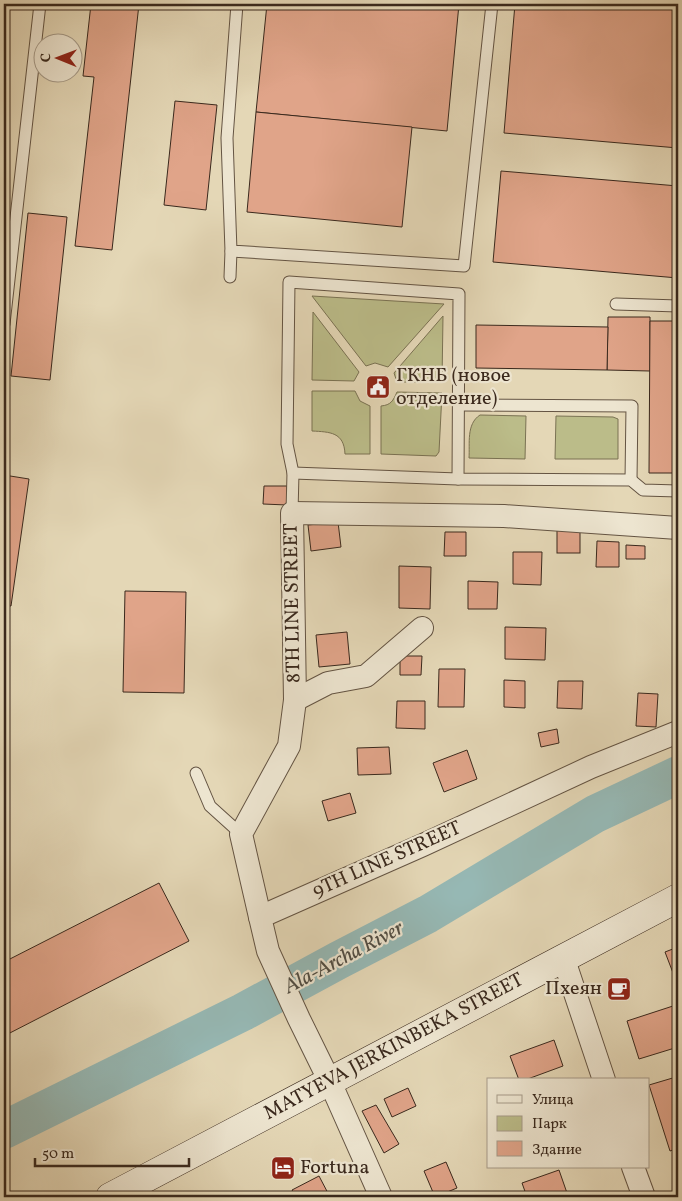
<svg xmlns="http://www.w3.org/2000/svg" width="682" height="1201" font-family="Vollkorn,serif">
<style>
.green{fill:#bbbc89;stroke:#7a7253}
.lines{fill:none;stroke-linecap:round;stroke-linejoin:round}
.river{stroke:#96b8b4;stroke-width:38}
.building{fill:#e0a489;stroke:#3a291d}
.lane-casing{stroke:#645443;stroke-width:13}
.street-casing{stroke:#645443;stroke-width:24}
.secondary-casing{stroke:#3a291d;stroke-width:29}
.lane{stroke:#ede5d0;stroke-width:11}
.street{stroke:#ede5d0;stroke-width:22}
.secondary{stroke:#ede5d0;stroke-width:28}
.labels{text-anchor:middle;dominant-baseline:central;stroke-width:4.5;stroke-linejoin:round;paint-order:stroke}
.poi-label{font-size:20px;fill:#3a291d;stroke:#ede5d0;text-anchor:start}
.street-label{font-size:20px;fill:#3a291d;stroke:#ede5d0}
.water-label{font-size:21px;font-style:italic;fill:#514d43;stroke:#ede5d0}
</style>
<rect width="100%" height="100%" fill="#e4d7b6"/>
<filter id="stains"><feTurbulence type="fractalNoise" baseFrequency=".004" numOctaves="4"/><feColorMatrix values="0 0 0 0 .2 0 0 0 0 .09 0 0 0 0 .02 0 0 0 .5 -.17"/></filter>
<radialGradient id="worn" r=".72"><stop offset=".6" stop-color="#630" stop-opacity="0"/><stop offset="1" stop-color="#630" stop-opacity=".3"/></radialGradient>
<g class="green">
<polygon points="312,296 444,304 388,367 375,363 366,366"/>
<polygon points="313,312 359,372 354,381 312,380"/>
<polygon points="443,316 442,382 397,382 394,373"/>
<path d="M312,391H355L360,401L370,406V454H345C344,432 330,432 312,431Z"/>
<path d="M397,392L442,393L439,452L436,456L381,454V406C391,405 393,401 397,392Z"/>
<path d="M480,415L526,416L525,459L469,458C470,444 466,424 480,415Z"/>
<polygon points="556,416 613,417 618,419 618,459 555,459"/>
</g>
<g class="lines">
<polyline class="river" points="4,1130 243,1012 339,960 428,914 595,814 678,775"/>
</g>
<g class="building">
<polygon points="91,4 139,4 112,250 75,246 94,77 83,76"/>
<polygon points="267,4 459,4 447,131 256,112"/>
<polygon points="515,4 678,4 678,148 504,133"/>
<polygon points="175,101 217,105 206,210 164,205"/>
<polygon points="256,112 412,127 402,227 247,212"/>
<polygon points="501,171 678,186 678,278 493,262"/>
<polygon points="28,213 67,217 50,380 11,376"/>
<polygon points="608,317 650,317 650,371 607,370"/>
<polygon points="650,321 678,321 678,473 649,473"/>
<polygon points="476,325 608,327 607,370 476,368"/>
<polygon points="4,475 29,479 11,606 4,605"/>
<polygon points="264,486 287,486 287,505 263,504"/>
<polygon points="338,522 341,547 311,551 308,525"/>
<rect x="557" y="530" width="23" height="23"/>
<polygon points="445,532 466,532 466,556 444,556"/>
<polygon points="597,541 619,542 619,567 596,567"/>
<polygon points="626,545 645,546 645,559 626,559"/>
<polygon points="513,552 542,552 541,585 513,584"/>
<polygon points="399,566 431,567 430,609 399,608"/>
<polygon points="468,581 498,582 497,609 468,609"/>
<polygon points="125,591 186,592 184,693 123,692"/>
<polygon points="505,627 546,628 545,660 505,659"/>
<polygon points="347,632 350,664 319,667 316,635"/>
<polygon points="400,656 422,656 421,675 400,675"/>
<polygon points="439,669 465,669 464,707 438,707"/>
<polygon points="504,680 525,681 525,708 504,707"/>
<polygon points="558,681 583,681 582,709 557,708"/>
<polygon points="638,693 658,694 656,727 636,726"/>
<polygon points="397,701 425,701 425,729 396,728"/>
<polygon points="557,729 559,743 541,747 538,733"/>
<polygon points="389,747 391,774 358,775 357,748"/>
<polygon points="467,750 477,779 444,792 433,763"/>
<polygon points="350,793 356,813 328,821 322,801"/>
<polygon points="159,883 189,941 4,1036 4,962"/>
<polygon points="678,947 678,986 665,952"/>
<polygon points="676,1005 678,1013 678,1047 639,1059 627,1021"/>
<polygon points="554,1040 563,1066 525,1080 519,1080 510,1056"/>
<polygon points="676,1077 678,1084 678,1148 670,1151 649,1085"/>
<polygon points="408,1088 416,1106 392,1117 384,1099"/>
<polygon points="376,1105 399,1144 384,1153 362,1111"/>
<polygon points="678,1158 678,1171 674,1159"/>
<polygon points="446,1162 457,1188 435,1197 424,1171"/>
<polygon points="559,1170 567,1193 556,1197 527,1197 522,1183"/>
<polygon points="319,1176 330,1197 296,1197 292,1190"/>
<polygon points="597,1193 598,1197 584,1197"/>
</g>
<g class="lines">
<defs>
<g id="lane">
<polyline points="237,4 227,138 231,251 464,266 492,4"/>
<polyline points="230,277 231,251"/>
<polyline points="616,304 678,306"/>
<polyline points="4,324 40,4"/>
<polyline points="459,405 632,406 631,480"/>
<polyline points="293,473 458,479 631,480 643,490 678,491"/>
<polyline points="292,513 293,473 287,444 289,282 459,294 458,479"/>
<polyline points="196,773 210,806 241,834"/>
</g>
<g id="street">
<polyline points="295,700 328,683 366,676 422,628"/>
<polyline points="260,917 241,834 289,746 295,700 292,513 504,516 678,528"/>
<polyline points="563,957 604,1080"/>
<polyline points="633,1167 644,1197"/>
<polyline points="381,1197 330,1082 299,1019 268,951 260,917 423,845 591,767 678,732"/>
</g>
<polyline id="secondary" points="110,1197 678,898"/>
</defs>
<use href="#lane" class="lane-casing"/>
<use href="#street" class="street-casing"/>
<use href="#secondary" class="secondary-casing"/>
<use href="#lane" class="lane"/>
<use href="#street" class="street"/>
<use href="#secondary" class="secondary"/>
</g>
<defs>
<symbol id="civic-square" viewBox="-11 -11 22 22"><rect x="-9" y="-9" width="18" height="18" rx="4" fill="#8f2418" stroke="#ede5d0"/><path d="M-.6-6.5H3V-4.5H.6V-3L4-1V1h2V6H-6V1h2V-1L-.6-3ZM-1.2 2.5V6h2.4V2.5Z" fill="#fff"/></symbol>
<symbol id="cafe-square" viewBox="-11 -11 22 22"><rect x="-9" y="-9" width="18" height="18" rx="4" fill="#8f2418" stroke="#ede5d0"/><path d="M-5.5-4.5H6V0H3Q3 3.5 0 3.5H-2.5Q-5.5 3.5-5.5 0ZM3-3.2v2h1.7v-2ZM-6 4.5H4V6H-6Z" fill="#fff"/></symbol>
<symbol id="hotel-square" viewBox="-11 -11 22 22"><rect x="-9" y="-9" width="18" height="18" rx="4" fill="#8f2418" stroke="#ede5d0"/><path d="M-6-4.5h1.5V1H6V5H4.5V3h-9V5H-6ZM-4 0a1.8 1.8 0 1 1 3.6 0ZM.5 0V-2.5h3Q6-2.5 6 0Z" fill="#fff"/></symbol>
</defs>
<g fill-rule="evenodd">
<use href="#civic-square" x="364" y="373" width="28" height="28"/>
<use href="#cafe-square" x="605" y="975" width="28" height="28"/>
<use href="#hotel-square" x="269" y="1154" width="28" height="28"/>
</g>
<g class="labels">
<g class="poi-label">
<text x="396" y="376">ГКНБ (новое<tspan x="396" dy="23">отделение)</tspan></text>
<text x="602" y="989" text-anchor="end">Пхеян</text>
<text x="300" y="1168">Fortuna</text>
</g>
<g class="street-label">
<text transform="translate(293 603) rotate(-91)">8TH LINE STREET</text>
<text transform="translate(387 860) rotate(-24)">9TH LINE STREET</text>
<text transform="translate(394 1047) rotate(-28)">MATYEVA JERKINBEKA STREET</text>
</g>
<g class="water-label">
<text transform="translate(344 958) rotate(-28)">Ala-Archa River</text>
</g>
</g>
<rect width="682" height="1201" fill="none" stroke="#e4d7b6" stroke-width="20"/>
<rect x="5" y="5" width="672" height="1191" fill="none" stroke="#3a291d" stroke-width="2.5"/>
<rect x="10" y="10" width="662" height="1181" fill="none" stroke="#3a291d"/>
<rect x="487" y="1078" width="162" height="90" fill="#ede5d0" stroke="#a59a88"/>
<rect x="497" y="1095" width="25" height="8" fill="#ede5d0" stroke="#a59a88"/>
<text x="532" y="1104" font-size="15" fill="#3a291d">Улица</text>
<rect x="497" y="1116" width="25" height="15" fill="#bbbc89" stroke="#a59a88"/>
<text x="532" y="1128" font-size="15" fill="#3a291d">Парк</text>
<rect x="497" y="1141" width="25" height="15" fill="#e0a489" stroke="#a59a88"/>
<text x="532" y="1154" font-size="15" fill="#3a291d">Здание</text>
<g transform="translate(58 58) rotate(271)"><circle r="24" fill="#ede5d0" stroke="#a59a88"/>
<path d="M0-4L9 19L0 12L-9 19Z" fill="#8f2418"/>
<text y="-8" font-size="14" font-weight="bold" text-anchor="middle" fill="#3a291d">С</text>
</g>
<path d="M35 1158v8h154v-8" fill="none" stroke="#3a291d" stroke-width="2.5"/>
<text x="42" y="1158" font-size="15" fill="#3a291d" stroke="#ede5d0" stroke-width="4" paint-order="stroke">50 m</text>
<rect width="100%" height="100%" filter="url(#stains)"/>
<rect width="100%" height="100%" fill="url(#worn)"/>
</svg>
